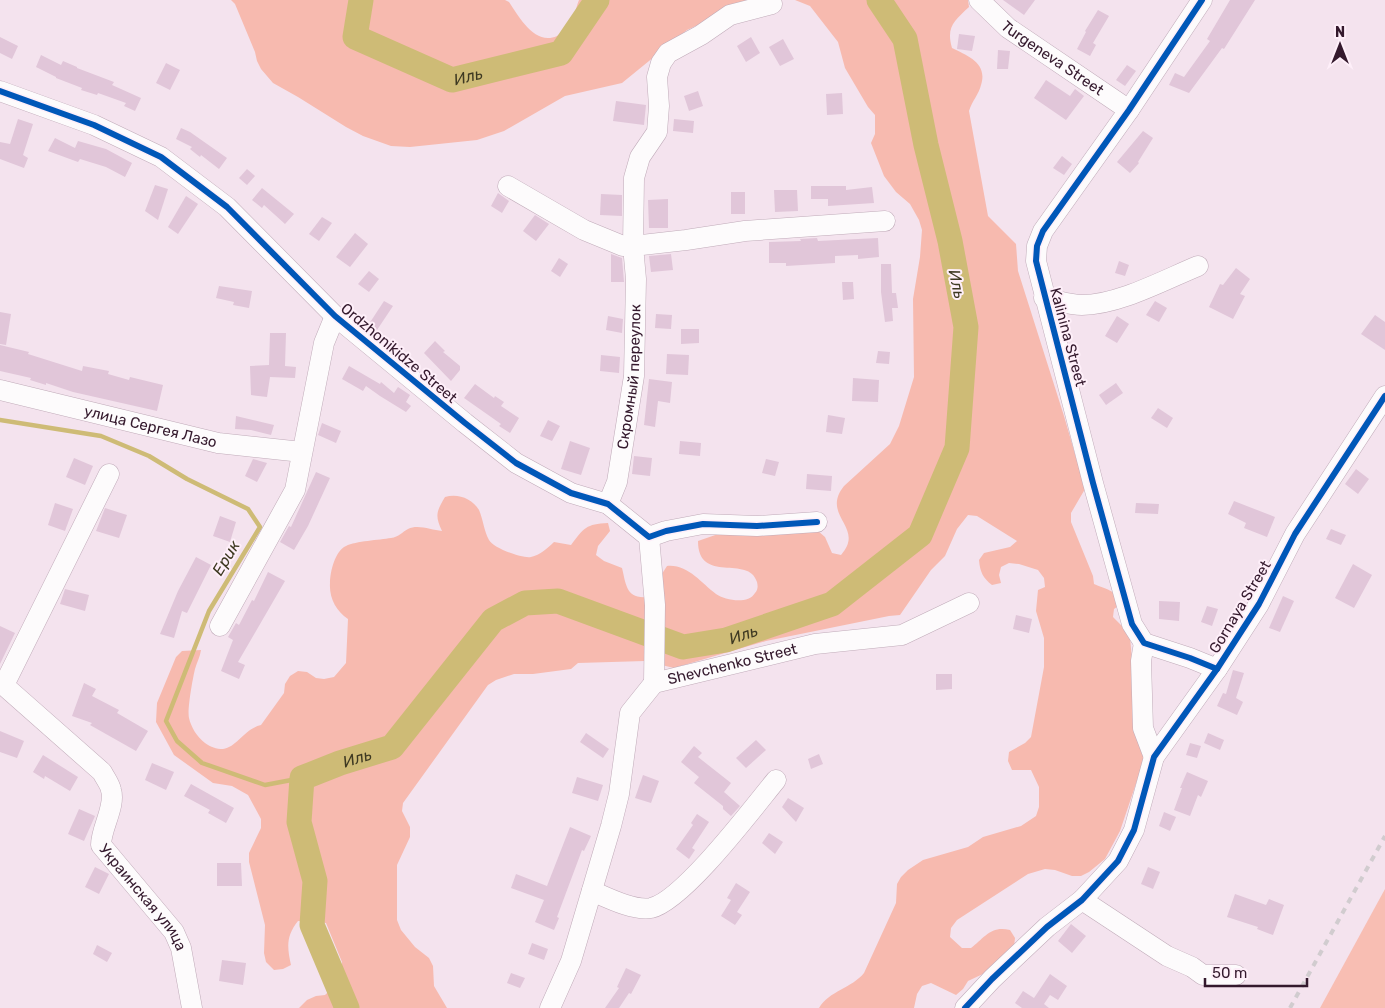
<svg xmlns="http://www.w3.org/2000/svg" width="1385" height="1008" font-family="Rubik,sans-serif">
<style>
.green{fill:#f8beb3}
.forest{fill:#f7baaf}
.lines{fill:none;stroke-linecap:round;stroke-linejoin:round}
.stream{stroke:#cebb76;stroke-width:4.5}
.river{stroke:#cebb76;stroke-width:25}
.building{fill:#e1c6d9}
.minor-casing{stroke:#c0abb9;stroke-width:21}
.minor{stroke:#fdfbfc;stroke-width:20}
.rail{stroke:#d1cccf;stroke-width:4;stroke-dasharray:6 6;stroke-linecap:butt}
.cycleway-casing{stroke:#feeff9;stroke-width:9}
.cycleway{stroke:#0057b8;stroke-width:6}
.labels{text-anchor:middle;dominant-baseline:central;stroke-width:4;stroke-linejoin:round;paint-order:stroke}
.street-label{font-size:15px;fill:#34192d;stroke:#feeff9}
.water-label{font-size:16px;font-style:italic;fill:#3e3922;stroke:#feeff9}
</style>
<rect width="100%" height="100%" fill="#f4e3ee"/>
<polygon class="green" points="1385,889 1385,1008 1320,1008"/>
<g class="forest">
<path d="M231,0H505L509,2C519,17 535,46 557,36C562,33 568,28 571,22C575,16 576,7 579,0H752L687,30L622,83L565,96L504,131L477,140L410,147L391,146L363,136L346,127L298,97L273,83L261,69L257,61L255,52L235,4Z"/>
<path d="M795,0H968L969,7C954,21 946,27 952,48C968,56 988,63 981,85C979,94 972,101 969,111L988,216L1016,244L1018,271L1064,416L1085,489L1071,513V522L1093,576L1094,584C1107,590 1115,589 1121,604L1114,609L1113,617L1126,630L1130,637L1138,728L1145,757L1120,831L1105,859L1089,872L1081,876H1072L1055,870L1045,869L1028,874L957,920L951,928L950,937L962,948H971C984,938 991,925 1010,930L1015,938L1014,947L985,973L968,981L963,989L956,995L931,983L922,986L917,994L914,1008H819C829,991 852,988 864,973L896,903L897,884L901,877L908,870L923,860L968,847L983,837L1021,826L1036,816L1039,807V787L1031,770H1012L1008,761L1009,752L1025,743L1031,737L1044,667V638L1036,611L1038,590L1045,587L1044,578L1038,570L1019,564L1009,563L1001,567L999,575L1001,583L992,585C983,578 980,572 979,560L984,553L1010,547L1017,541L977,516L968,515L957,529L945,556L931,570L900,615L889,616L766,641L674,668L645,661L578,663L571,669L533,674H514L496,680L488,685L403,803L402,811L410,827V837L397,865V920L401,930L415,947L429,958L433,966L434,986L447,1008H299L307,1000L316,996L325,995L342,979V962L326,923L298,921C286,936 287,947 291,965L283,969L274,970L266,962L264,953L265,925L249,862V853L261,828V819L248,795L232,786L213,783L174,755L156,722L157,703L176,657L182,651L201,650C200,657 197,662 195,669C193,677 187,710 189,718C191,727 197,737 205,743C211,747 216,749 223,749C237,747 244,729 261,725L284,693L285,684L290,676L298,671L307,672L316,678L324,679L334,677L346,663L348,619C336,611 329,598 330,583C330,572 335,551 346,546C356,541 379,540 391,538C399,537 402,532 408,529C418,524 431,530 442,531C435,516 436,512 445,497C457,493 472,498 479,510C483,519 484,531 489,540C493,548 523,559 531,557C540,555 548,548 554,542L571,545C584,528 586,524 608,523L610,531L598,546L596,555L604,561L622,568C626,584 626,599 647,597L667,566C688,564 701,583 716,594C725,600 748,605 755,593C758,590 758,586 757,582C749,554 698,585 698,541L724,532L818,531L825,537L832,553L841,555C866,527 820,516 844,486L890,444L899,426L914,377L913,299L920,257L922,230L919,220L910,204L896,192L884,176L871,143L875,134V115L868,107L845,68L838,42L810,6Z"/>
</g>
<g class="lines">
<polyline class="stream" points="0,420 101,436 149,456 187,479 248,509 260,527 209,611 166,721 177,741 202,763 265,785 302,778"/>
<g class="river">
<path id="s1" d="M361,0L355,37L452,80L561,53L597,0"/>
<path id="s2" d="M347,1008L312,925L315,881L299,822L302,778L340,763L392,747L493,620L525,603L558,601L683,647L726,640L832,604L920,535L957,448L966,327L950,241L926,145L905,39L879,0"/>
</g>
</g>
<g class="building">
<polygon points="1003,0 1035,0 1024,15"/>
<polygon points="1230,0 1255,0 1224,49 1222,48 1189,93 1169,85 1175,73 1184,77 1210,41 1207,39"/>
<polygon points="1098,10 1109,16 1093,43 1096,45 1090,56 1077,49 1086,32 1085,31"/>
<polygon points="959,34 975,36 972,51 957,49"/>
<polygon points="0,37 18,46 12,59 0,53"/>
<polygon points="751,37 760,53 746,62 737,46"/>
<polygon points="783,39 794,59 780,66 769,47"/>
<polygon points="998,50 1010,51 1008,69 997,69"/>
<polygon points="41,55 61,65 63,61 77,67 77,68 114,82 112,85 141,98 135,111 124,106 126,103 98,93 97,95 81,90 82,88 56,78 56,77 36,67"/>
<polygon points="166,63 180,70 170,90 156,83"/>
<polygon points="1127,65 1136,71 1125,86 1116,80"/>
<polygon points="1046,80 1070,96 1075,89 1084,96 1066,120 1034,98"/>
<polygon points="698,91 703,106 689,111 684,96"/>
<polygon points="842,93 843,114 827,115 826,94"/>
<polygon points="616,101 646,105 644,125 613,121"/>
<polygon points="18,119 33,124 23,155 28,158 24,168 0,159 0,142 10,144"/>
<polygon points="674,119 694,121 693,133 673,131"/>
<polygon points="181,128 190,132 227,158 219,169 201,155 200,157 190,149 192,147 176,139"/>
<polygon points="1143,131 1153,138 1138,162 1139,163 1130,173 1117,162"/>
<polygon points="55,138 75,148 78,141 106,149 132,163 125,177 106,167 80,159 78,162 48,151"/>
<polygon points="1062,156 1072,164 1064,175 1053,168"/>
<polygon points="247,169 255,176 247,185 239,178"/>
<polygon points="155,185 168,189 158,220 145,211"/>
<polygon points="811,186 846,186 846,190 872,187 874,203 828,206 828,199 811,199"/>
<polygon points="262,188 294,214 285,224 264,205 262,208 252,200"/>
<polygon points="774,190 797,190 798,211 775,212"/>
<rect x="731" y="192" width="14" height="22"/>
<polygon points="498,193 509,201 502,213 491,206"/>
<polygon points="601,194 622,195 622,216 600,215"/>
<polygon points="186,196 198,204 178,234 168,227"/>
<polygon points="668,199 668,228 649,228 648,200"/>
<polygon points="535,215 549,224 536,241 523,231"/>
<polygon points="322,217 332,223 319,241 309,234"/>
<polygon points="355,233 368,244 350,267 336,257"/>
<polygon points="817,238 818,241 878,238 879,257 858,259 858,255 835,256 835,263 786,266 786,263 769,263 769,242 801,241 800,239"/>
<polygon points="611,254 622,258 624,282 611,282"/>
<polygon points="671,254 673,270 651,272 649,256"/>
<polygon points="559,258 568,264 560,277 551,271"/>
<polygon points="1119,261 1129,265 1125,276 1115,273"/>
<polygon points="881,264 891,264 892,293 896,293 898,308 892,308 893,321 885,322 881,292"/>
<polygon points="1236,268 1250,279 1240,294 1245,296 1233,319 1209,307 1220,284 1223,285"/>
<polygon points="369,271 379,279 369,292 358,284"/>
<polygon points="842,282 853,282 854,299 843,300"/>
<polygon points="219,286 252,291 249,308 233,305 234,302 216,298"/>
<polygon points="384,301 393,306 375,333 367,327"/>
<polygon points="1155,301 1167,308 1159,322 1146,315"/>
<polygon points="0,312 11,314 6,345 0,344"/>
<polygon points="656,314 672,315 671,329 655,328"/>
<polygon points="1375,315 1385,322 1385,350 1361,334"/>
<polygon points="608,316 623,319 622,333 606,330"/>
<polygon points="1117,316 1129,324 1117,343 1105,336"/>
<polygon points="681,329 699,329 699,343 681,344"/>
<polygon points="270,333 286,333 285,366 296,367 295,378 270,377 267,397 251,395 250,366 269,365"/>
<polygon points="435,341 445,351 443,352 460,366 460,370 451,381 424,353"/>
<polygon points="0,345 29,352 28,354 82,371 83,366 109,371 108,374 129,380 130,377 163,385 157,411 73,392 46,383 46,385 30,380 31,378 0,371"/>
<polygon points="878,351 890,352 889,364 876,363"/>
<polygon points="667,354 689,355 688,375 666,374"/>
<polygon points="601,355 620,357 619,373 600,371"/>
<polygon points="349,366 380,384 381,382 394,393 398,387 410,395 406,402 411,406 406,412 380,396 366,386 363,391 342,379"/>
<polygon points="853,378 879,380 878,402 852,401"/>
<polygon points="649,379 672,382 670,403 658,401 655,427 644,425"/>
<polygon points="1116,383 1123,393 1106,405 1099,395"/>
<polygon points="475,384 494,398 495,396 504,402 501,406 519,418 510,433 499,426 501,424 464,398"/>
<polygon points="1158,408 1173,418 1167,428 1151,418"/>
<polygon points="828,415 845,418 842,434 826,432"/>
<polygon points="236,416 274,425 271,435 251,430 235,429"/>
<polygon points="548,420 560,426 552,441 540,436"/>
<polygon points="322,423 341,431 336,443 318,435"/>
<polygon points="570,441 590,448 581,475 561,469"/>
<polygon points="680,441 701,443 700,456 679,454"/>
<polygon points="634,456 652,458 650,476 632,474"/>
<polygon points="74,458 93,466 85,485 66,477"/>
<polygon points="253,459 267,463 257,482 245,476"/>
<polygon points="766,459 779,462 775,476 762,473"/>
<polygon points="1356,469 1369,479 1358,494 1345,484"/>
<polygon points="316,472 330,478 308,526 294,550 280,542 289,526 291,527"/>
<polygon points="807,474 832,476 831,491 806,489"/>
<polygon points="1234,501 1275,517 1267,537 1244,528 1246,523 1228,514"/>
<polygon points="55,503 73,509 65,531 48,525"/>
<polygon points="1136,503 1159,504 1158,514 1135,513"/>
<polygon points="105,508 127,515 119,538 96,531"/>
<polygon points="220,516 236,522 230,542 213,536"/>
<polygon points="1331,529 1346,535 1341,545 1326,539"/>
<polygon points="196,557 211,565 187,613 182,611 174,638 160,634 178,591"/>
<polygon points="1353,564 1372,575 1354,608 1335,598"/>
<polygon points="268,572 285,581 238,662 245,665 239,679 221,671 233,640 228,637 236,623 239,625 252,600 254,601"/>
<polygon points="65,589 89,595 85,611 60,604"/>
<polygon points="1283,596 1294,601 1280,632 1269,628"/>
<polygon points="1159,601 1180,602 1179,621 1159,619"/>
<polygon points="1207,606 1218,609 1212,626 1201,622"/>
<polygon points="1016,615 1032,619 1029,633 1013,629"/>
<polygon points="0,626 15,633 0,664"/>
<polygon points="1233,670 1244,673 1236,698 1243,702 1237,715 1217,706 1223,693 1226,694"/>
<polygon points="936,674 952,674 952,689 936,690"/>
<polygon points="84,683 96,689 92,696 119,710 117,713 148,731 136,751 90,725 92,723 72,716"/>
<polygon points="0,731 24,741 17,758 0,752"/>
<polygon points="586,733 609,749 603,758 580,742"/>
<polygon points="1208,733 1224,740 1220,750 1204,743"/>
<polygon points="756,740 766,750 746,768 736,758"/>
<polygon points="1190,743 1201,746 1197,758 1186,755"/>
<polygon points="694,746 702,753 698,757 731,783 724,792 740,806 731,816 723,809 723,806 694,783 699,777 681,762"/>
<polygon points="819,754 823,764 811,769 808,759"/>
<polygon points="43,755 78,777 70,791 45,776 44,779 33,772"/>
<polygon points="152,763 174,772 166,790 145,780"/>
<polygon points="1187,772 1208,781 1201,797 1198,795 1190,816 1174,810 1182,788 1180,788"/>
<polygon points="643,775 659,781 651,803 635,798"/>
<polygon points="577,777 603,785 598,801 572,793"/>
<polygon points="191,784 234,808 226,823 208,813 210,810 184,796"/>
<polygon points="788,798 804,808 796,822 782,807"/>
<polygon points="79,809 95,816 84,841 68,834"/>
<polygon points="1164,812 1176,817 1170,831 1159,826"/>
<polygon points="697,814 709,822 692,848 695,850 689,859 676,849 693,825 691,823"/>
<polygon points="570,827 591,836 584,851 582,850 557,917 559,918 554,930 535,922 544,900 511,888 516,874 547,886"/>
<polygon points="769,833 783,842 775,854 762,843"/>
<polygon points="217,863 241,863 242,886 217,886"/>
<polygon points="95,867 109,874 99,894 85,887"/>
<polygon points="1148,867 1160,872 1153,889 1141,884"/>
<polygon points="736,883 750,892 737,912 742,915 735,925 721,916 731,900 727,898"/>
<polygon points="1235,894 1266,905 1269,899 1284,905 1273,935 1257,929 1258,927 1227,917"/>
<polygon points="1071,924 1086,936 1072,953 1058,941"/>
<polygon points="532,943 548,949 544,960 528,954"/>
<polygon points="97,945 112,953 107,962 93,954"/>
<polygon points="222,960 246,963 243,985 219,981"/>
<polygon points="626,968 641,975 631,994 629,993 619,1008 605,1008 619,988 617,987"/>
<polygon points="511,973 525,978 520,988 507,983"/>
<polygon points="1050,974 1067,986 1058,1000 1050,995 1044,1004 1049,1008 1022,1008 1015,1003 1023,991 1034,998"/>
</g>
<g class="lines">
<defs>
<g id="minor">
<path id="s3" d="M979,0L1008,28L1129,110"/>
<polyline points="1202,0 1129,110 1043,231 1037,246 1036,261 1093,483 1132,624 1144,643 1190,658 1217,669"/>
<polyline points="0,91 94,125 161,157 227,207 335,316 465,423 516,463 571,493 608,504 649,537 666,531 703,524 757,526 817,522"/>
<polyline points="508,186 584,230 623,246 633,246 686,240 745,231 885,221"/>
<path d="M1044,298C1056,300 1070,305 1082,305C1118,305 1164,280 1198,266"/>
<path id="s4" d="M0,390L218,443L302,452"/>
<path id="s5" d="M608,504L617,482L634,376L636,279L633,246L634,178L640,157L657,132L659,106L657,77L661,63L668,53L701,35L730,15L772,4"/>
<polyline points="649,537 655,605 654,683"/>
<polyline points="220,626 295,490 324,343 335,316"/>
<polyline points="1144,643 1141,661 1143,728 1154,757"/>
<path id="s6" d="M0,682L102,772C105,778 110,784 111,790C116,806 101,828 101,845L174,932L181,948L192,1008"/>
<polyline points="4,685 109,474"/>
<path d="M592,891C608,898 634,911 651,908C683,901 753,808 776,780"/>
<polyline points="1082,900 1167,956 1192,967 1203,975 1236,975"/>
<path id="s7" d="M550,1008L571,961L611,826L619,794L630,713L654,683L815,644L902,635L969,603"/>
<polyline points="965,1008 992,979 1047,927 1082,900 1118,861 1134,830 1154,757 1217,669 1259,604 1295,534 1385,396"/>
</g>
</defs>
<use href="#minor" class="minor-casing"/>
<use href="#minor" class="minor"/>
<polyline class="rail" points="1290,1008 1385,836"/>
<defs>
<g id="cycleway">
<polyline points="1202,0 1129,110 1043,231 1037,246 1036,261 1093,483 1132,624 1144,643 1190,658 1217,669"/>
<polyline points="0,91 94,125 161,157 227,207 335,316 465,423 516,463 571,493 608,504 649,537 666,531 703,524 757,526 817,522"/>
<polyline points="965,1008 992,979 1047,927 1082,900 1118,861 1134,830 1154,757 1217,669 1259,604 1295,534 1385,396"/>
</g>
</defs>
<use href="#cycleway" class="cycleway-casing"/>
<use href="#cycleway" class="cycleway"/>
</g>
<g class="labels">
<g class="street-label">
<text stroke="none"><textPath href="#s3" startOffset="94">Turgeneva Street</textPath></text>
<text transform="translate(1068 337) rotate(75)">Kalinina Street</text>
<text transform="translate(399 353) rotate(40)">Ordzhonikidze Street</text>
<text stroke="none"><textPath href="#s5" startOffset="130">Скромный переулок</textPath></text>
<text stroke="none"><textPath href="#s4" startOffset="155">улица Сергея Лазо</textPath></text>
<text transform="translate(1240 607) rotate(-59)">Gornaya Street</text>
<text stroke="none"><textPath href="#s7" startOffset="426">Shevchenko Street</textPath></text>
<text stroke="none"><textPath href="#s6" startOffset="280">Украинская улица</textPath></text>
</g>
<g class="water-label">
<text stroke="none"><textPath href="#s1" startOffset="160">Иль</textPath></text>
<text transform="translate(957 284) rotate(78)">Иль</text>
<text transform="translate(226 558) rotate(-59)">Ерик</text>
<text stroke="none"><textPath href="#s2" startOffset="761">Иль</textPath></text>
<text stroke="none"><textPath href="#s2" startOffset="298">Иль</textPath></text>
</g>
</g>
<g transform="translate(1340 45)" stroke="#feeff9" stroke-width="4" paint-order="stroke">
<path d="M0-4L9 19L0 12L-9 19Z" fill="#34192d"/>
<text y="-8" font-size="14" font-weight="bold" text-anchor="middle" fill="#34192d">N</text>
</g>
<path d="M1205 978v8h102v-8" fill="none" stroke="#34192d" stroke-width="2.5"/>
<text x="1212" y="978" font-size="15" fill="#34192d" stroke="#feeff9" stroke-width="4" paint-order="stroke">50 m</text>
</svg>
